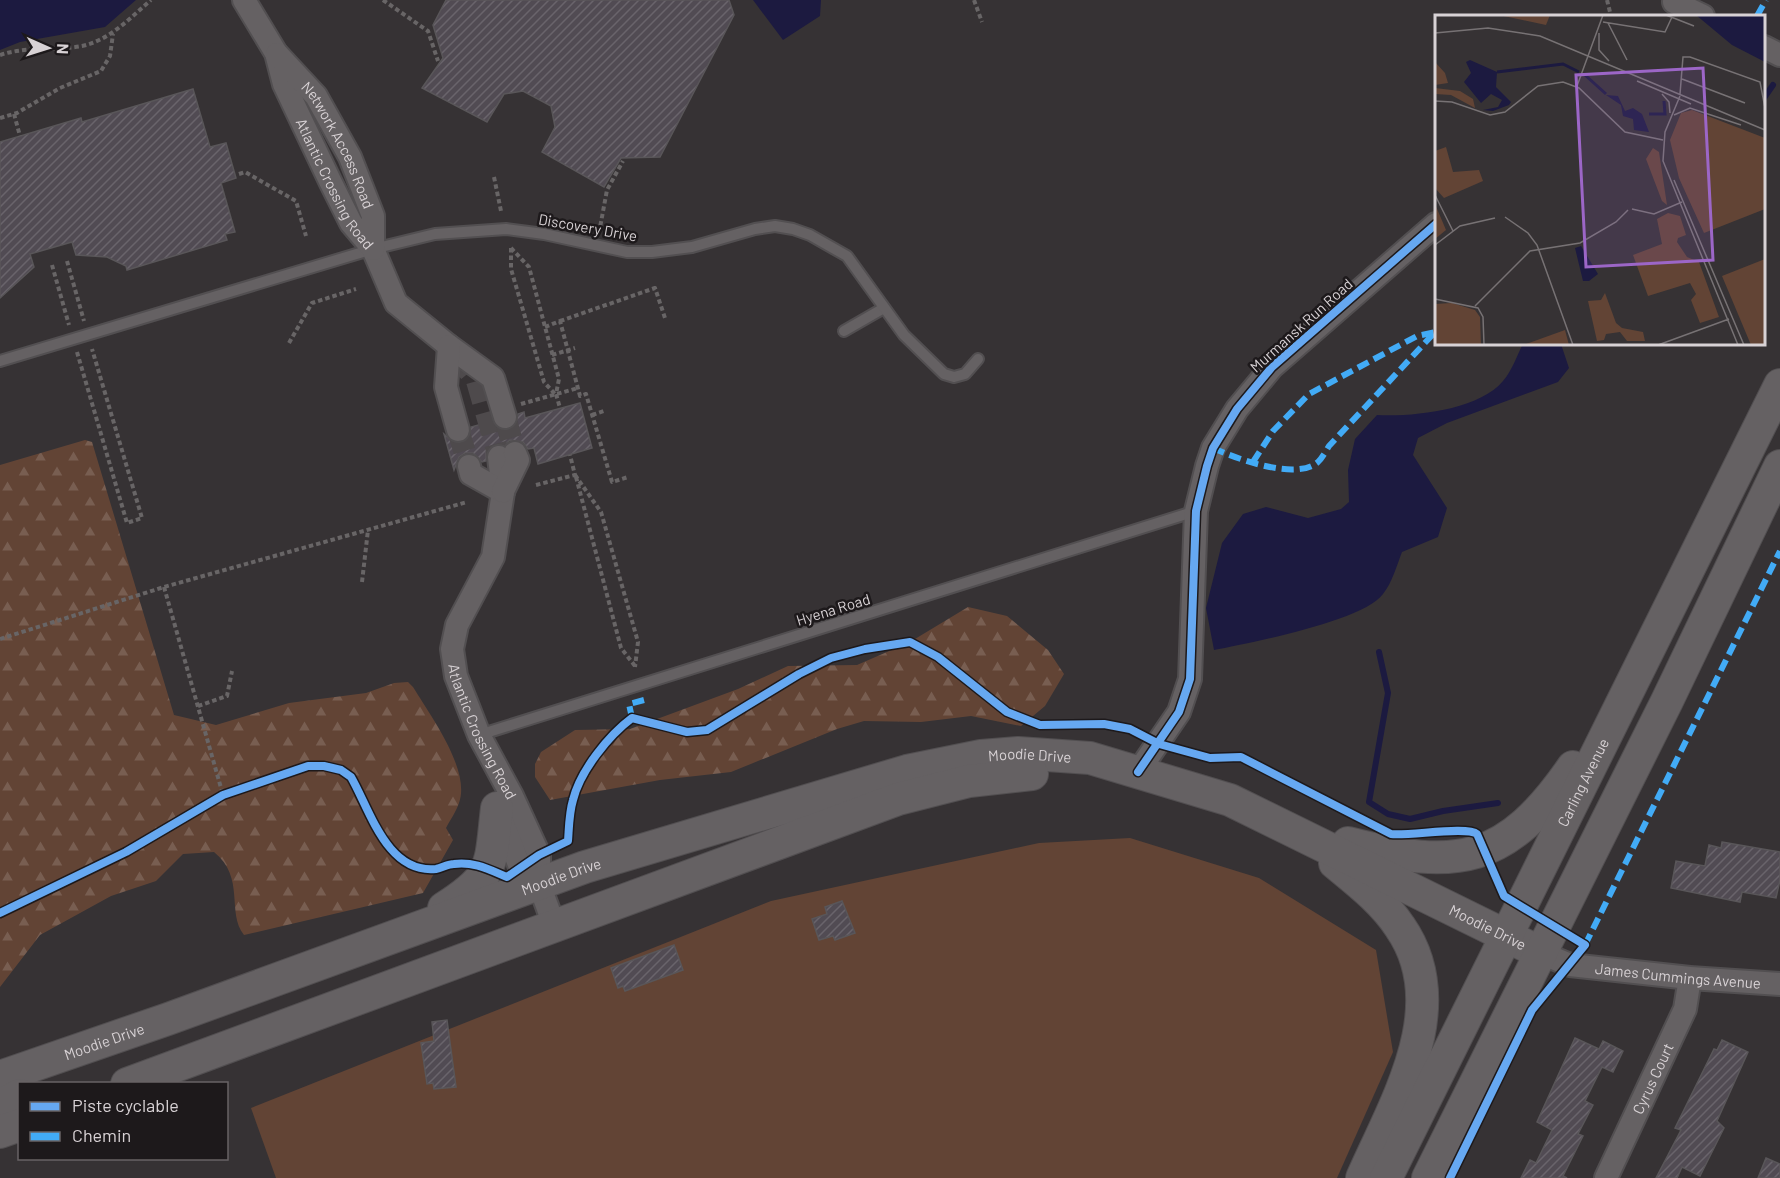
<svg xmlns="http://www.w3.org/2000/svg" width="1780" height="1178" font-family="Barlow,sans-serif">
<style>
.green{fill:#624435}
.forest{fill:url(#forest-firs)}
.water{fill:#1c1a40}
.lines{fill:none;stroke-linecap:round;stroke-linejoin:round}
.stream{stroke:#1c1a40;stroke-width:6}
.building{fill:url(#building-hatch);stroke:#595659;stroke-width:1.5}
.street-tunnel{stroke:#4e4a4c;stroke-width:22;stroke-dasharray:22 11;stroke-linecap:butt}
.lane-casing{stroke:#524f51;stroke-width:14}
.street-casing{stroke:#524f51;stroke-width:26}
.secondary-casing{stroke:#524f51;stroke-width:34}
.path{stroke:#686566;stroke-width:4;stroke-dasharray:4.5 3;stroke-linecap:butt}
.lane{stroke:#656163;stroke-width:10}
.street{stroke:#656163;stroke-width:22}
.secondary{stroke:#656163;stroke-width:32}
.quiet{stroke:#42abf6;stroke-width:6;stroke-dasharray:12 6;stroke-linecap:butt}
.cycleway-casing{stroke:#1d191b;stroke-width:11}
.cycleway{stroke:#66a8f1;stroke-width:8}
.labels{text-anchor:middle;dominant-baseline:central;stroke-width:5;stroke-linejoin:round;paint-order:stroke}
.street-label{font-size:15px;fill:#d8d2d5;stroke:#1d191b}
.inset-river{fill:none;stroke:#1c1a40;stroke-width:3}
.inset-road{fill:none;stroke:#777274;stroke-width:1.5}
.view{fill:#9c66c7;fill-opacity:0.15;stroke:#9c66c7;stroke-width:3}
.inset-edge{fill:none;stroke:#d8d2d5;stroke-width:3}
</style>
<defs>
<pattern id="forest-firs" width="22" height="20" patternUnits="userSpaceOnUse" patternTransform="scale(1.5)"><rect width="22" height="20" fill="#624435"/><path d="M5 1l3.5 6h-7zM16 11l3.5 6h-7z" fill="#785e51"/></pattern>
<pattern id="building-hatch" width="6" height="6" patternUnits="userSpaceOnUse" patternTransform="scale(1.5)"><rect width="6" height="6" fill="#514b53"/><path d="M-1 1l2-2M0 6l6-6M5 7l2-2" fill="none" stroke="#69646b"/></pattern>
</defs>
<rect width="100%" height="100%" fill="#363234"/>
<polygon class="green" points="1130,838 1259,878 1376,950 1393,1052 1337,1178 276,1178 251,1108 771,901 1039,843"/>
<g class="forest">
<path d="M85,440L92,442L174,715L216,725L289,703L366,693L394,683L408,682L413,687C430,715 471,770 459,803C456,812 450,820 446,828L453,840L423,893L244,935C226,912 246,878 214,852L183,854L156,881L111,896L40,935L0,987V465Z"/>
<polygon points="968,607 1007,616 1048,650 1064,674 1045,706 1021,726 971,716 921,722 864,721 837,729 731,772 660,780 550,800 535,777 535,764 541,752 575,730 630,729 738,689 788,666 857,665 910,642"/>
</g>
<g class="water">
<polygon points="0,0 136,0 105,27 20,42 0,50"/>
<polygon points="753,0 821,0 820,16 783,40"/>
<path d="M1523,344H1561L1569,368L1558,382L1447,423L1418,438L1413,455L1447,508L1438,537L1402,552C1397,565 1392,583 1383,594C1364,621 1249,643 1214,650L1206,608L1222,543L1243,514L1266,507L1308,518L1341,509L1349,502L1348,470L1355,439L1377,415C1413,417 1479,410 1503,381C1512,371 1517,355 1523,344Z"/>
</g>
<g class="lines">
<g class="stream">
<polyline points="1764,98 1773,85"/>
<polyline points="1379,652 1388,693 1369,802 1388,814 1410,819 1443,811 1498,803"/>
</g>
</g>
<g class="building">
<polygon points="446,0 729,0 734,15 660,157 621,158 604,187 542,152 555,127 551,106 523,91 504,94 487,122 422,88 443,58 433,25"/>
<polygon points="193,89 210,147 226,143 236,178 221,183 235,232 225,234 227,240 127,270 126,266 107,257 76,255 72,242 30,254 34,267 0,298 0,142 81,118 82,122"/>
<polygon points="580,403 592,448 538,464 534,448 528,449 523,442 510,440 504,445 491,447 486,452 486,461 482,462 473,453 465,453 459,457 454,470 444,434 454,443 461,443 468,439 471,427 492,421 496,427 508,430 515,426 518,414 524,412 525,418"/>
<polygon points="1722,842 1780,852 1780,880 1776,898 1742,892 1740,902 1671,888 1676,861 1705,866 1709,845 1721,848"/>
<polygon points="842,901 855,933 835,940 833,936 819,940 812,919 827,914 825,907"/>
<polygon points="674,945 683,970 625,991 623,986 618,988 611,968"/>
<polygon points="447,1020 456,1087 434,1089 433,1083 427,1084 421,1043 434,1041 432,1022"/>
<polygon points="1575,1038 1599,1049 1603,1041 1623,1051 1613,1072 1602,1067 1585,1101 1593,1105 1578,1134 1583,1136 1563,1176 1567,1178 1521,1178 1530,1160 1536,1163 1552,1130 1537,1122"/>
<polygon points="1722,1040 1748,1052 1717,1121 1724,1128 1700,1176 1682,1167 1677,1178 1656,1178 1681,1130 1675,1128 1714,1049 1717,1050"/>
<polygon points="1766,1158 1780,1164 1780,1178 1758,1178"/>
</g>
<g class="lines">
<g class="street-tunnel">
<polyline points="456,355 477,381 499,457"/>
<polyline points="505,417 515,453"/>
<polyline points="458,430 469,466"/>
</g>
<defs>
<g id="lane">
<polyline points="844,331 884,308"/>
<polyline points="0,361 373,249 435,234 506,229 544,234 627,252 652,252 692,247 755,229 775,226 793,229 810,235 847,256 904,335 944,374 954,377 965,374 978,359"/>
<polyline points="479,735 1196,511"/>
</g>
<g id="street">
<path id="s1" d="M244,0L276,53L284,84L330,181L351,223L373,249L396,303L449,346L493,378L505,417"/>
<polyline points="1674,2 1703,16"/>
<polyline points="1764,47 1780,55"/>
<path id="s2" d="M277,54L316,96L350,157L373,216V249"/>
<polyline points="449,346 446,387 458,430"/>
<path id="s3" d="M499,457L503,492L493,557L457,625L452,649L456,676L479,735L512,796L539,855V884L554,925"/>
<polyline points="469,466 471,474 503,492"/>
<polyline points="503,491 518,460 515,453"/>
<polyline points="1138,772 1179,712 1190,679 1196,511 1207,466 1213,448 1237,409 1272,367 1436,224"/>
<polyline points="498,811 520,867 539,884"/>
<path id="s4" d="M1541,953L1570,965L1690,978L1780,984"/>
<path id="s5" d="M1606,1178L1685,1009L1690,978"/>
</g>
<g id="secondary">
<path d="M1348,843C1458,871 1506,864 1573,767"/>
<path d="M1335,863C1358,882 1383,901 1400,927C1455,1006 1395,1103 1362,1178"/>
<path d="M444,908C496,875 490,866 497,808"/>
<path id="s6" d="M0,1077L168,1019L585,867L907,771L981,756L1018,753L1090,758L1230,800L1541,953"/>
<polyline points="127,1084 898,799 969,781 1032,774"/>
<polyline points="0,1106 20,1095"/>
<polyline points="0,1132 20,1125"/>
<path id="s7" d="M1386,1178L1780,385"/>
<polyline points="1428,1178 1667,701 1780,466"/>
</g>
</defs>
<use href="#lane" class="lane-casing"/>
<use href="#street" class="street-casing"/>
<use href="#secondary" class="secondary-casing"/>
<g class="path">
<polyline points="383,0 428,31 438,61"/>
<polyline points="974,0 982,22"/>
<polyline points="1607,0 1611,16"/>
<path d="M0,55C27,46 54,51 82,46C110,40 130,18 151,0"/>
<polyline points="14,114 20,136"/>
<polyline points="0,118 17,113 60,88 101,71 110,56 113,34"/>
<polyline points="239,174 245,172 296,201 306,236"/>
<polyline points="494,177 501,211"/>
<polyline points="599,233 607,190 623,161"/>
<polyline points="511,248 529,267 559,379 556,394 560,408"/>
<polyline points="511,248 511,269 544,382 555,394"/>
<polyline points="67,261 84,321"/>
<polyline points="52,265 69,325"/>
<polyline points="560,321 655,288 665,318"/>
<polyline points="545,327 560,321 580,396 586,394 612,482 628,477"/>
<polyline points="289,343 312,303 356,289"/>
<polyline points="77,352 127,523 142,518 92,349"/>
<polyline points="552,355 575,348"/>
<polyline points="521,404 578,388"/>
<polyline points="592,415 604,411"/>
<polyline points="575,475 601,512 638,642 635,667"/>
<polyline points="576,477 621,648 635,666"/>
<polyline points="536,485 575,475 570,455"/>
<polyline points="362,582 368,530"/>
<polyline points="164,587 223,795"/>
<polyline points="0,639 164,587 467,502"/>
<polyline points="198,706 227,696 232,671"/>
</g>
<use href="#lane" class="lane"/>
<use href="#street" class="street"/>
<use href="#secondary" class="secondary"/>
<g class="quiet">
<polyline points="1757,16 1766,0"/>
<path d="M1213,448C1237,459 1296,481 1318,462C1322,458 1326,451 1329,446L1436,331"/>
<polyline points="1253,462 1273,431 1309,394 1417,336 1436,332"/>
<polyline points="632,718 629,704 644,700"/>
<polyline points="1585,945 1780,551"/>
</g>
<defs>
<g id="cycleway">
<polyline points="1138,772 1179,712 1190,679 1196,511 1207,466 1213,448 1237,409 1272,367 1436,224"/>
<path d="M0,913L126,852L223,795L308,766H324L341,770L351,777C370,810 387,874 436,869C442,868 448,864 454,864C473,861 490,870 507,877L539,855L568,841C569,828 569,813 573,800C580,771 609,735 632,718L687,732L707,730L799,674L831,658L865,649L910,642L938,657L1007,712L1040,725L1104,724L1130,729L1159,744L1210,758L1241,757L1391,834C1410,836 1467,826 1477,834L1504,896L1585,945L1532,1010L1450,1178"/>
</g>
</defs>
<use href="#cycleway" class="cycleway-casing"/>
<use href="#cycleway" class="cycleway"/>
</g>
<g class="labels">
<g class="street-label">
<text stroke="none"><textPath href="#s2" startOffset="111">Network Access Road</textPath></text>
<text stroke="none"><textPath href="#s1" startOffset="206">Atlantic Crossing Road</textPath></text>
<text transform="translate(588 227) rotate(10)">Discovery Drive</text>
<text transform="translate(1301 325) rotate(-42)">Murmansk Run Road</text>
<text transform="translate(833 609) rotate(-17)">Hyena Road</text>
<text stroke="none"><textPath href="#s3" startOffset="291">Atlantic Crossing Road</textPath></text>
<text stroke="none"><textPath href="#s6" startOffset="1082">Moodie Drive</textPath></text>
<text stroke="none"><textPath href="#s7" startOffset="442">Carling Avenue</textPath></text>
<text stroke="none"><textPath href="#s6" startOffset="596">Moodie Drive</textPath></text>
<text stroke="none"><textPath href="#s6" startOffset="1576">Moodie Drive</textPath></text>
<text stroke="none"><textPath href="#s4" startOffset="140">James Cummings Avenue</textPath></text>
<text stroke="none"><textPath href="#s6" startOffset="110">Moodie Drive</textPath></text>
<text stroke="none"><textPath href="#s5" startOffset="110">Cyrus Court</textPath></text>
</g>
</g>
<g transform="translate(1435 15)">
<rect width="330" height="330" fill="#363234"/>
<path d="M0,47L10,58L13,68L0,70ZM257,95L330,123V194L269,218L244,163L235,125L246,98Z" fill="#624435"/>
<path d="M64,0H115L111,10ZM0,73L25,76L38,84L40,93L16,80L0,79ZM11,132L18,157L44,155L48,166L9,183L0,173V136ZM218,133L224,137L232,190L227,186L211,144ZM0,189L11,215L0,224ZM233,198L245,201L251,220L243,223L242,227L252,242L264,247L284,302L265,308L256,285L261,279L255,268L213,281L198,240L227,229L222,204ZM330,244V330H316L287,261ZM170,278L181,308L187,313L208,317L210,326H192L185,317L171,319L169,325L162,326L153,286L166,285ZM17,288L40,295L45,302L46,330H0V289ZM130,315L134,330H88Z" fill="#624435"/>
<path d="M261,0H330V47L297,30ZM35,45L62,57L61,72L76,87L74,90L58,96L48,95L63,92L67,85L56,79L46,88L29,67L36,58L31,47ZM171,80L183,81L190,96L198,93L207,99L214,117L199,115L198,104L188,101L186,90ZM146,231L163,259L154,266H148L140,233Z" fill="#1c1a40"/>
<path class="inset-river" d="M62,57L128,49L144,57M150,60L171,79M214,99H230L229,86"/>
<path class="inset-road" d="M231,0L259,11M168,7L230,17L237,2M173,8L192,45M0,18L53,13L105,21L330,115M164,18V35L174,46M247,64L310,88M202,66L256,89M142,71L168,0M227,79L234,87L235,98M245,79L248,42H255L325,67L330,93M245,81L230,117L228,146L303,330M0,86L17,87L55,100L70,97L103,71L128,67L144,73L190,117L228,125M239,100L255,93L306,110M239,165L309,330M0,180L18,216M197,194L219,199L247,187M70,202L93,218L102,230L138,330M0,230L25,211L60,203M87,244L95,236L145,228L181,207L193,195M0,284L43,293L48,302L49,330M40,291L88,243M223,330L294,304"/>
<path class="view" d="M268,53L278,245L151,252L141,60Z"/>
<rect width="330" height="330" class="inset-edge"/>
</g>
<rect x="18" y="1082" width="210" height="78" fill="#1d191b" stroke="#686365" stroke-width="1.5"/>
<rect x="30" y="1102" width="30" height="9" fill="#66a8f1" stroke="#686365" stroke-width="1.5"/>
<text x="72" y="1112" font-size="18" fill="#d8d2d5">Piste cyclable</text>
<rect x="30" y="1132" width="30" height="9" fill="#42abf6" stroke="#686365" stroke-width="1.5"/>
<text x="72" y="1142" font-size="18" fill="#d8d2d5">Chemin</text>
<g transform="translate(48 48) rotate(93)" stroke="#1d191b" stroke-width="4.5" paint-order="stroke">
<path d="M0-4.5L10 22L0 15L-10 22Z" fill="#d8d2d5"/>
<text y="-9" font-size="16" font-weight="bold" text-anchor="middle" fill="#d8d2d5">N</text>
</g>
</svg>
